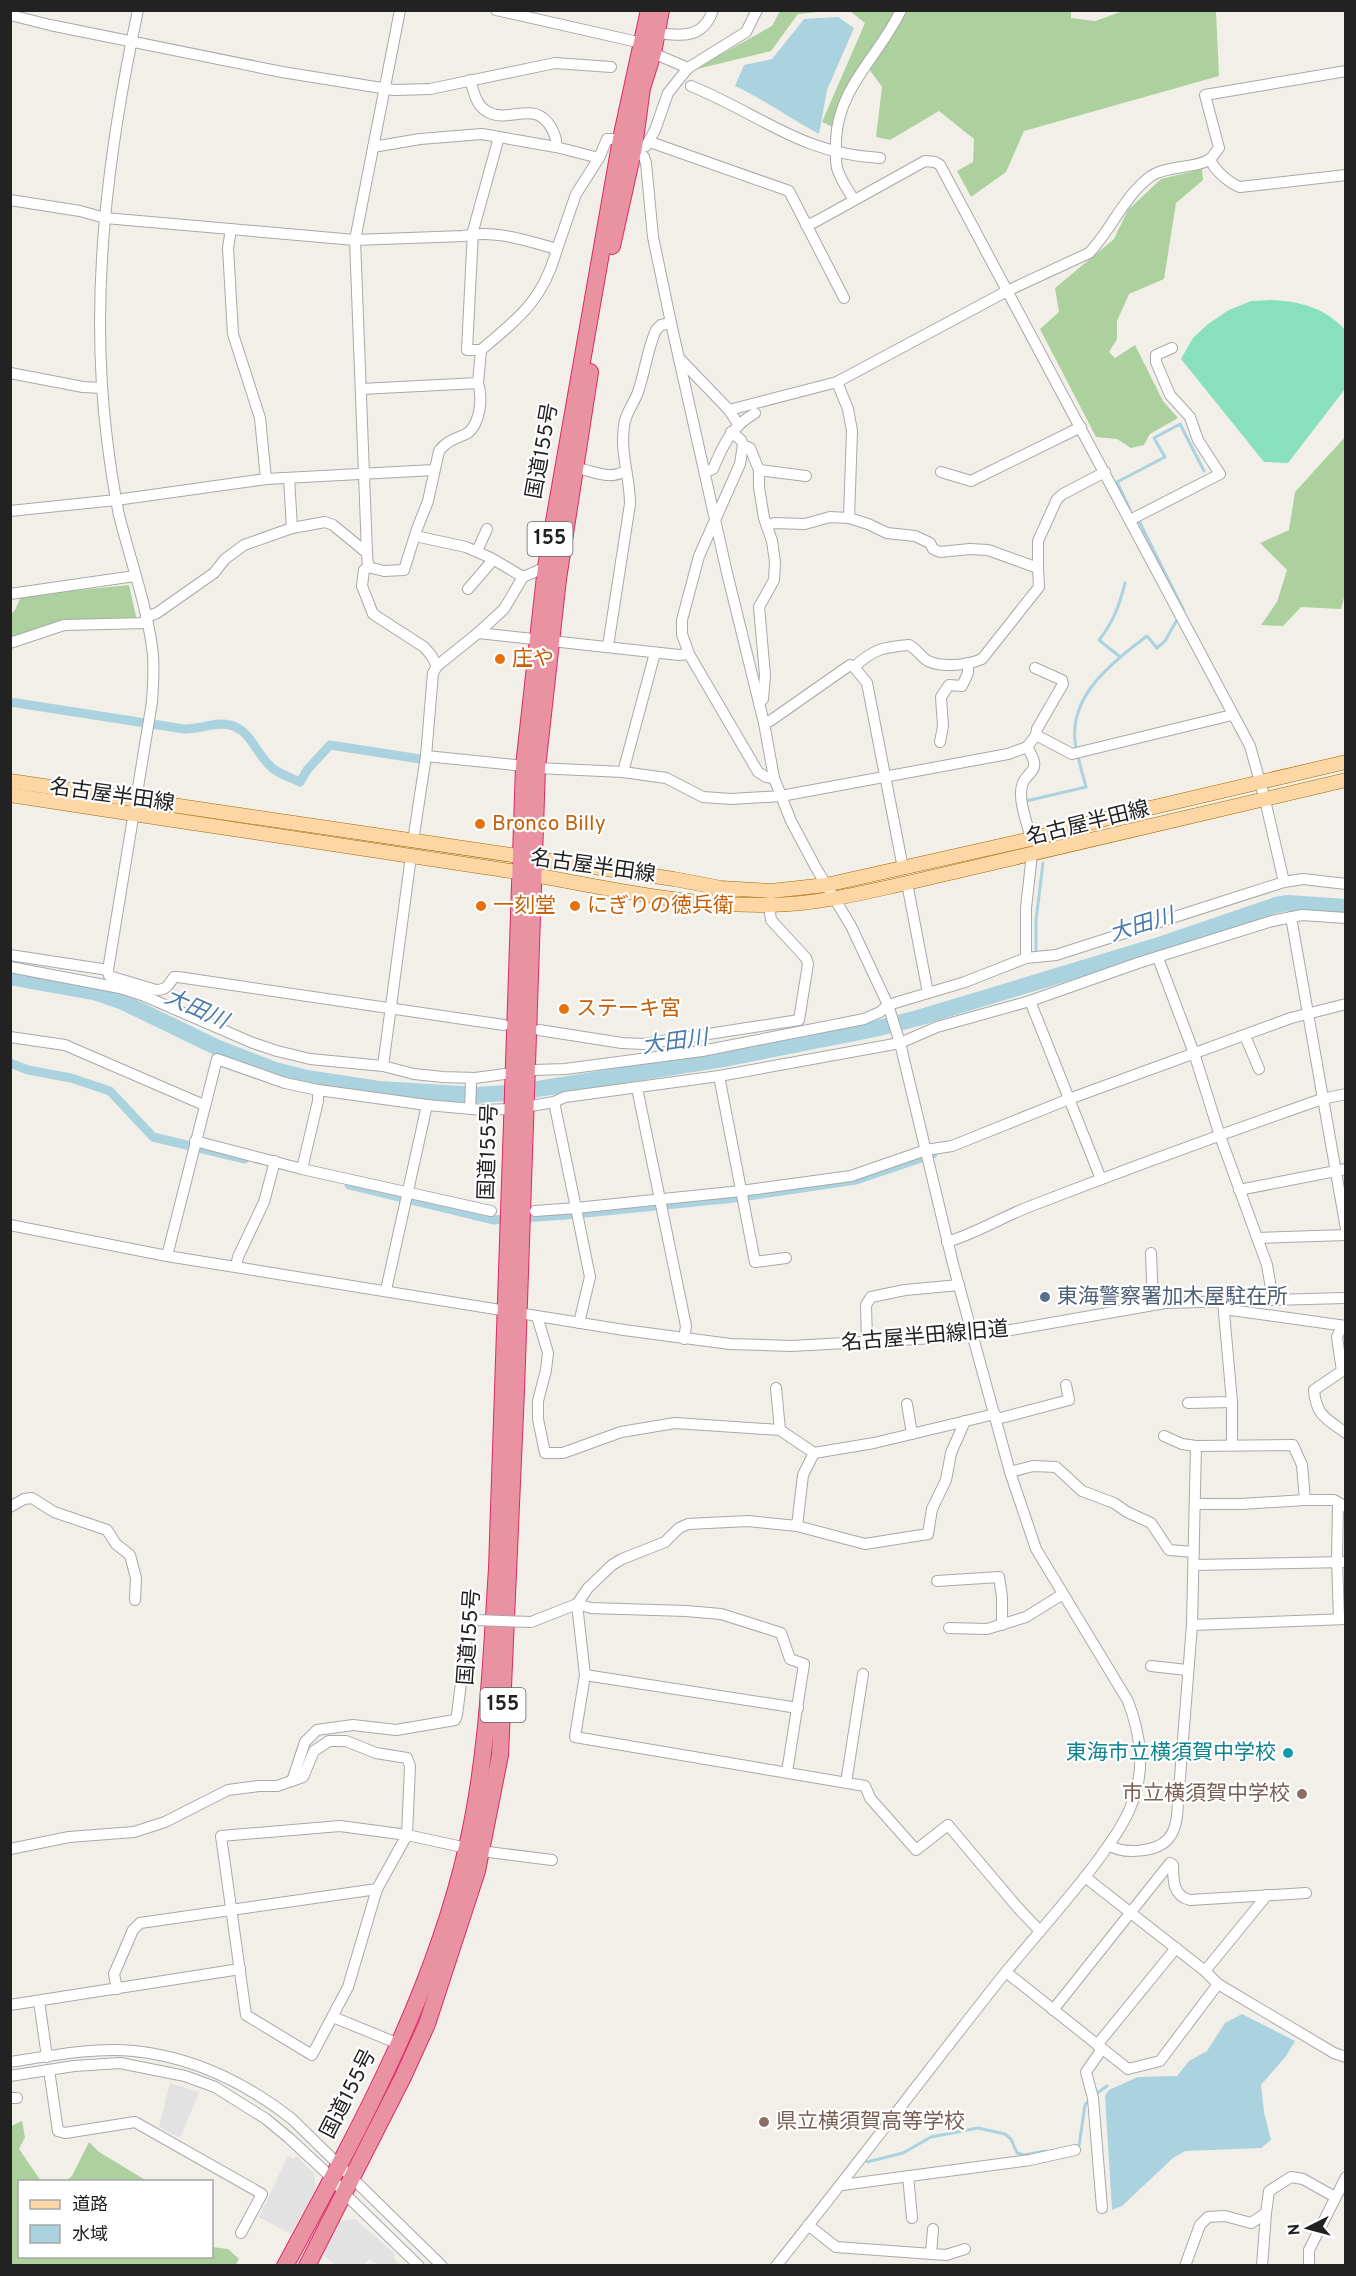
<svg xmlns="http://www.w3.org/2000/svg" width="1356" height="2276" font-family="Overpass,'Noto Sans JP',sans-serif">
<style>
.forest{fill:#add19e}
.pitch{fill:#88e0be}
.parking{fill:#e2e2e2}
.water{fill:#aad3df}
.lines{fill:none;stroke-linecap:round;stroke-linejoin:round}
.stream{stroke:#aad3df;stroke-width:3}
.canal{stroke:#aad3df;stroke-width:9}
.river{stroke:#aad3df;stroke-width:16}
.minor-casing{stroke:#a9a9a9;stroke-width:12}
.major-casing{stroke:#a06b00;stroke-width:15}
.highway-casing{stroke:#dc2a67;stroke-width:18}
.minor{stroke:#fff;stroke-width:10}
.major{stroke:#fcd6a4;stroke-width:14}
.highway{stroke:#e892a2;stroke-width:16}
.minor-bridge-casing{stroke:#a9a9a9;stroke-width:12;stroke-linecap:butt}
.minor-bridge{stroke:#fff;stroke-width:10}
.food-dot{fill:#e8710a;stroke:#fff;stroke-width:2}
.service-dot{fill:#5c6f8a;stroke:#fff;stroke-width:2}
.culture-dot{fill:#0f9aa8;stroke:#fff;stroke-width:2}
.education-dot{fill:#8d6e63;stroke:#fff;stroke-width:2}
.labels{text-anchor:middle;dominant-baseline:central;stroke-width:4.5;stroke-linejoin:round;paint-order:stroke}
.shield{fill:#fff;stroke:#646464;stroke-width:1.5}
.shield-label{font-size:20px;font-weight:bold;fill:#222}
.street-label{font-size:21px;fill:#222;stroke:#fff}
.food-label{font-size:21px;fill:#c56008;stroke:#fff;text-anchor:start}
.service-label{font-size:21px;fill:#4e5e75;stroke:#fff;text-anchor:start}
.culture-label{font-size:21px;fill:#0d838f;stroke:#fff;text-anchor:end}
.education-label{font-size:21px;fill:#785e54;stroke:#fff;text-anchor:end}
.water-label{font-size:22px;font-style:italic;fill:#4a7aab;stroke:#fff}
</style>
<rect width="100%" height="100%" fill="#f2efe9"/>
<g class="forest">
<polygon points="1071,10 1071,18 1095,21 1123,11 1216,11 1219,76 1024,131 1006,172 971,197 957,171 973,162 974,139 939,111 890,140 876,137 882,87 864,62 835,128 822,122 865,23 850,11"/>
<polygon points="780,11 829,11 798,14 771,51 693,70 772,26"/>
<polygon points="1202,169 1203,180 1176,203 1164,279 1129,294 1117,321 1117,339 1109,352 1115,358 1135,345 1163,401 1178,418 1150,434 1144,445 1131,448 1117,439 1096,437 1040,329 1059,312 1055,288 1114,239 1128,210 1161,179"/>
<polygon points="1345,437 1346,590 1341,609 1301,607 1283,626 1261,625 1277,602 1287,570 1260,543 1289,530 1295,492"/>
<polygon points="129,585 137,621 64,623 11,641 10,615 15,610 21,596"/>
<polygon points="22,2121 25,2137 19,2149 41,2181 20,2182 20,2256 212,2256 212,2247 228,2249 239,2259 235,2266 11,2265 11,2126"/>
<polygon points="89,2142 99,2152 147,2181 66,2181 72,2176"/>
</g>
<path class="pitch" d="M1271,300C1299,301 1326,308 1345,330V389L1288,463L1264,462L1181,359L1193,338L1208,324L1229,310L1251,301Z"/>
<g class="parking">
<polygon points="170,2083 199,2092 180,2138 159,2127"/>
<polygon points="288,2156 294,2159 296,2156 314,2173 316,2189 291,2234 259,2217"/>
<polygon points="355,2219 395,2254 393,2257 399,2265 379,2265 369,2259 363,2265 336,2265 319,2252 335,2222"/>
</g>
<g class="water">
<path d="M838,17L854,28L827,90L819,134C791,119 765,100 735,86L744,65L772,59L804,19Z"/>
<polygon points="1242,2014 1295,2041 1286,2056 1261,2085 1264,2112 1271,2140 1261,2148 1185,2151 1173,2158 1122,2206 1112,2210 1105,2096 1109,2090 1138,2077 1177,2076 1189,2061 1207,2051 1225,2023"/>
</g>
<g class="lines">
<g class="stream">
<polyline points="1130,510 1117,482 1165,457 1154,438 1180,424 1204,471"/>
<polyline points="1139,521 1184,611 1182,613"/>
<path d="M1119,656L1099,640C1114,621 1119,606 1125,583"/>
<path d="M1026,801L1086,787C1082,772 1077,756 1075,741C1070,694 1114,661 1147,636L1157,648L1165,641L1178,618"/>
<polyline points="1036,950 1036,920 1043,863"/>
<polyline points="1096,2094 1107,2086"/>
<polyline points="1076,2146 1079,2146 1085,2105 1091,2098"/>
<polyline points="867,2162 903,2153 931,2137 978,2128 1005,2134 1011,2139 1017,2153 1024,2155 1046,2151"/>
</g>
<g class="canal">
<path d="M10,702L184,729C200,730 215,721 230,725C252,730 257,758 275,770C282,775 292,778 300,782L307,770L330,745L420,759"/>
<polyline points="10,1063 28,1070 71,1078 110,1091 153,1137 245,1159"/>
<polyline points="349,1185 493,1220 566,1215 735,1198 856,1180 933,1154"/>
</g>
<polyline class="river" points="10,977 94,992 123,1002 218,1048 275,1070 307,1078 379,1089 478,1095 519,1092 729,1058 875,1029 918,1018 1156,946 1276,905 1288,903 1346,907"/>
<defs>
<g id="minor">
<path d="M138,10C108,151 89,296 107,439C110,464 114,490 119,515C130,559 146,603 152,647C155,665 153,684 152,702L108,970L109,976L156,990C167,990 168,985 174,977H178L504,1025"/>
<polyline points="496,10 642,43"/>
<polyline points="10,15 50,25 282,72 394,90 430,89 555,63 611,67"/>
<path d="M657,33C682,36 703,39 713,10"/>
<polyline points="653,53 688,68 746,32 757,10"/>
<path d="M470,80C474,92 476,106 488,112C510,124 535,98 552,129C555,136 557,140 556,147L599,158"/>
<path d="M691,86C760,114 801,154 880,158"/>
<polyline points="650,142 789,191 844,298"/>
<polyline points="646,146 655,130 668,93 688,68"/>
<polyline points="373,147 420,139 482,134 556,147"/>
<path d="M1210,159C1214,170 1229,183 1240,187L1346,175"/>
<path d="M10,200L80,211L105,218L355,240L463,236C495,229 527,241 557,249L576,194L599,158L607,139H621L634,147L644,157L646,163L653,237L671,323L727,573L764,723L774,778L791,821L816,868L851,926L888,1005L900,1043L953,1264L1010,1472L1036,1549L1128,1701C1141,1736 1146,1770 1131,1806C1123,1826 1110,1843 1098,1860C1069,1899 1036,1935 1005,1973C928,2070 854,2169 776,2266"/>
<path d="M854,200C848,190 840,179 837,168C835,159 836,149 836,140C838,87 880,55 901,10"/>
<polyline points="806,225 815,222 925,161 935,162 940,165 1250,746 1265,800 1284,882"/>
<polyline points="231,229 228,248 233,334 260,418 266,479"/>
<path d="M481,350C519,318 544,299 557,249"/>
<polyline points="679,358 729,410 738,424"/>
<polyline points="10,373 83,387 102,388"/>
<polyline points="837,382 848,409 852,431 849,518"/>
<polyline points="361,389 478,383 481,350 467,350 473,231 499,137"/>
<path d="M729,410L837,382L1007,291L1089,253C1112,229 1124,196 1151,176C1167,165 1196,169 1210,159C1213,157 1216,151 1219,148L1205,95L1346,71"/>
<polyline points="731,432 741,440 743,445 750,448 759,470 759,487 764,518 772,541 775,562 774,580 759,607 765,675 763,699 759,703"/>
<polyline points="743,445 740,464 699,556 682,620 682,634 689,654 758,772 766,777 774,778"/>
<path d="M575,468C593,470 608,481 625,471"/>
<polyline points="759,470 806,476"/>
<path d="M705,472L713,469C723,445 731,427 755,413"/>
<polyline points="941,472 971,481 1081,427"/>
<polyline points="289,478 292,528"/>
<polyline points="10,511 116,500 266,479 434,470"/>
<polyline points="1130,520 1220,474 1198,440 1190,417 1170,395 1156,362 1156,355 1172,348"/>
<polyline points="415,536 466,547 491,558 523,577"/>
<polyline points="477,551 487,529"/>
<polyline points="367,553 355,240 400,10"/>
<polyline points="368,567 364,570 362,586 373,614 424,647 431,655 437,666"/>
<polyline points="1038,568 1038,541 1057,499 1063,494 1105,472"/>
<polyline points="468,589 493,560"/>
<polyline points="10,594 135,576"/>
<path d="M146,617L157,613L214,573L225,559L244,545L292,528L325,522L333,525L367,553L368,567L384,571L404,570L417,529L428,501L439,451C447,440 456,439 468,433C480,423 483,398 478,383"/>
<polyline points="478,633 679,655 689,654"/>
<polyline points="10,643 64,625 147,623"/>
<path d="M608,646L630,504C630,476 620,455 624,426C625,413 634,404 638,392C645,372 647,350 656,330L661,325L671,323"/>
<polyline points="854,667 867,683 903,868"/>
<polyline points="1035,668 1062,680 1063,684 1037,729 1036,735"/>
<path d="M764,723L770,721L850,665L854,667C874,649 883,647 909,645C917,649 921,657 928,661C943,668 968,665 982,659L1039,587L1038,568L988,550L970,549L940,552L933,549L930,543L915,536L887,533L868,524L849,518L830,517L805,524L774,523L767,526"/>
<polyline points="940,742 943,726 941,697 949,685 962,686 968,673 968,663"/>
<polyline points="426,756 524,766"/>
<polyline points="537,768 623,772 666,778 703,797 731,799 781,796 1008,754 1027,747"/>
<polyline points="623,772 655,653"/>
<path d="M1031,839C1028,825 1020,807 1021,792C1022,768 1046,777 1027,747L1036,735L1072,754L1232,715"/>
<polyline points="413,841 426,756 433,673 437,666 478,633 504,609 523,577 546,567"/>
<polyline points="907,883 928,993"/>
<polyline points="1291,917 1346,1229"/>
<polyline points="10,955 108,970"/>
<polyline points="1026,958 1026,908 1032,854"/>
<polyline points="1158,958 1194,1053 1220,1136 1267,1265 1273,1300"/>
<polyline points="10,967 120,988 142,995 253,1043 277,1051 310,1059 383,1066 414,1074 443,1077 475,1078 534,1070 565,1069 702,1051 864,1019 880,1012 888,1005 965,982 1026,958 1056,955 1284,882 1303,879 1346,884"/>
<polyline points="1030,1001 1101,1179"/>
<polyline points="539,1030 622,1043 644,1044 799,1020 808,964 806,958 771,920 769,905"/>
<polyline points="1245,1036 1259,1069"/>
<polyline points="10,1037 65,1045 204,1105"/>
<polyline points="383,1066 411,856"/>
<polyline points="719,1076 755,1262 786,1258"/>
<polyline points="637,1088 686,1326 684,1339"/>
<polyline points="554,1102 576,1208 741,1191 851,1176 926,1150 952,1146 1069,1099 1291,1018 1346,1004"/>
<polyline points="470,1109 471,1083"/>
<polyline points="195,1141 302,1169 491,1211"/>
<polyline points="302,1169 318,1101 318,1090"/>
<polyline points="1239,1190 1346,1169"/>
<polyline points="535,1211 576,1208 590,1277 579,1323"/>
<polyline points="10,1225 167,1256 624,1330 730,1344 791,1346 935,1338 1011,1330 1165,1303 1346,1298"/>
<polyline points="1257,1238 1346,1235"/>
<path d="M947,1242C977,1233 1002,1217 1031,1206C1127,1169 1225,1133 1322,1099L1346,1094"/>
<polyline points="1151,1253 1153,1304"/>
<polyline points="167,1256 217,1059 285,1083 318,1090 427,1105 483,1110 513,1109 554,1102 565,1097 719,1076 900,1043 937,1027 1030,1001 1138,963 1272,921 1302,915 1346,918"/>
<polyline points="236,1266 238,1257 264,1202 275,1161"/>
<polyline points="386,1290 427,1105"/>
<polyline points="1223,1301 1232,1402 1232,1444"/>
<polyline points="1224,1309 1346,1326"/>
<polyline points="537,1316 548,1353 546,1370 538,1401 538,1419 545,1453 563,1453 621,1432 675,1423 780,1430 814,1453 874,1443 995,1414"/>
<path d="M1342,1326L1337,1337L1342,1371L1314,1390C1316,1416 1327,1419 1346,1433"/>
<polyline points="867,1342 866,1305 871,1297 905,1290 959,1285"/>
<polyline points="776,1388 780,1430"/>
<polyline points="1188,1403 1232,1402"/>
<polyline points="907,1404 912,1434"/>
<polyline points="997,1419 1069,1400 1066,1385"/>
<polyline points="1164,1436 1182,1444 1196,1446"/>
<polyline points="1010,1472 1033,1466 1056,1467 1082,1491 1114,1503 1127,1512 1151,1523 1169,1550 1194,1552"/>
<polyline points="1195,1504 1241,1504 1305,1500 1334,1500 1346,1507"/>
<polyline points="1338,1504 1337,1560 1339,1619"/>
<polyline points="10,1507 24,1499 32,1498 54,1512 107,1530 116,1544 130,1555 136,1578 135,1600"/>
<polyline points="797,1526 865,1544 928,1534 932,1509 946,1480 951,1453 965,1421"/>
<polyline points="1194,1565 1346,1562"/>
<polyline points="937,1581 999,1577 1002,1597 1002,1625"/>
<polyline points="577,1604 585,1675 575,1737 865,1786 870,1798 916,1850 948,1825 1018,1908 1040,1931"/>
<polyline points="577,1604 591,1608 686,1611 721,1614 781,1633 790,1659 804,1664 787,1772"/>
<polyline points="531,1622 577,1604 588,1588 612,1565 622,1559 665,1542 679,1528 688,1524 748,1521 797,1526 803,1475 814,1453"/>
<polyline points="1192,1625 1346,1619"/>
<polyline points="949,1628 987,1629 1026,1617 1063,1594"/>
<polyline points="1151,1666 1187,1670"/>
<polyline points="585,1675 798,1708"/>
<polyline points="292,1781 305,1742 317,1730 353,1725 396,1730 455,1720 457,1715 468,1627 471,1622 475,1620"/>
<polyline points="846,1783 863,1674"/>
<path d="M1109,1845C1123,1855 1157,1852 1168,1839C1174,1833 1176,1824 1177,1816L1192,1625L1196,1446L1293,1445L1302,1465L1305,1500"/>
<polyline points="10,1849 69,1837 134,1832 165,1822 228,1790 259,1786 277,1786 303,1777 314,1751 329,1741 346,1741 376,1753 407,1758 410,1766 407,1835 377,1889 348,1987 312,2055 246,2015 221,1836 340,1826 407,1835 481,1851 552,1860"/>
<polyline points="1085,1877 1205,1971 1218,1984 1334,2053 1346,2057"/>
<polyline points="1205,1971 1267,1895"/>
<polyline points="1006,1972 1128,2069 1160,2061 1218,1984"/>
<polyline points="117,1989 114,1974 133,1930 140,1923 377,1889"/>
<polyline points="39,2001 47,2057"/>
<polyline points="10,2005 240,1969"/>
<path d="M1053,2010L1170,1863L1173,1865C1173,1880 1173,1896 1190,1900L1306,1893"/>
<polyline points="333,2017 399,2044"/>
<polyline points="1097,2045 1176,1948"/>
<path d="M10,2062C50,2056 93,2047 134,2051C193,2057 246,2083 292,2119L442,2266"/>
<polyline points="49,2070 58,2131 65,2133 135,2122 262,2194 241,2233"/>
<polyline points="10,2076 74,2066 120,2063 185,2076 215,2087 266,2119 289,2138 332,2178 344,2193 419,2266"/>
<polyline points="10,2098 17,2098"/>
<polyline points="908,2176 912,2218"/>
<polyline points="842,2185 1030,2160 1075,2150"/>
<polyline points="1102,2208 1093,2098 1086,2072 1102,2049"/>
<polyline points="808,2225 836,2247 946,2255 965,2249"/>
<polyline points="931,2254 933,2229"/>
<polyline points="1185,2266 1200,2225 1208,2217 1225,2216 1251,2223 1266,2213 1269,2191 1291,2177 1303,2179 1335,2197"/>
<polyline points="1262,2266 1266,2213"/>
<polyline points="1309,2266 1309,2250 1346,2177"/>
</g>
<g id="major">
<polyline points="10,781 674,879 721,888 771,891 826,885 1031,839 1120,815 1346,762"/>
<path d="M10,795C168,819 326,844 484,867C577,880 673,907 768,905C815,905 861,893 907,883L1346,780"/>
</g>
<g id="highway">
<polyline points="612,246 634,147 642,88 653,53 661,10"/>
<path d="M285,2266C357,2133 433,1996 467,1847C488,1756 491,1662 497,1568L524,766L546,567L621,139L649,10"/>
<polyline points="307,2266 403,2077 427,2024 477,1871 500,1755 516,1391 537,768 558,579 590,372"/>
</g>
</defs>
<use href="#minor" class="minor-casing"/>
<use href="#major" class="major-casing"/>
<use href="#highway" class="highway-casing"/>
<use href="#minor" class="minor"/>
<use href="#major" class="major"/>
<use href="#highway" class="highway"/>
<defs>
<polyline id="minor-bridge" points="475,1620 531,1622"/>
</defs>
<use href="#minor-bridge" class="minor-bridge-casing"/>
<use href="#minor-bridge" class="minor-bridge"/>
</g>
<g class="food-dot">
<circle cx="500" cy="659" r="6"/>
<circle cx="480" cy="824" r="6"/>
<circle cx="481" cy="906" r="6"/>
<circle cx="575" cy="906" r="6"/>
<circle cx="564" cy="1009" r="6"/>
</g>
<circle class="service-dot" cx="1045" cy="1297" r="6"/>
<circle class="culture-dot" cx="1288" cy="1753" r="6"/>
<g class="education-dot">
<circle cx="1302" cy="1794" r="6"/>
<circle cx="764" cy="2122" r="6"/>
</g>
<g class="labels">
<g class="shield">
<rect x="527.5" y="522" width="45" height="34" rx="4.5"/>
<rect x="480.5" y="1688" width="45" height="34" rx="4.5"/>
</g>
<g class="shield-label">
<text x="550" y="539">155</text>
<text x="503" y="1705">155</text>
</g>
<g class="street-label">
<text transform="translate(543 451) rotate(-80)">国道155号</text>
<text transform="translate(112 796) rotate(8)">名古屋半田線</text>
<text transform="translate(1088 824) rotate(-14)">名古屋半田線</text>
<text transform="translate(593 867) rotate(8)">名古屋半田線</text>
<text transform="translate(489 1152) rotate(-88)">国道155号</text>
<text transform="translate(925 1337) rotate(-5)">名古屋半田線旧道</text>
<text transform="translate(470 1637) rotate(-86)">国道155号</text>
<text transform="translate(349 2094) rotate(-63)">国道155号</text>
</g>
<g class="food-label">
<text x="512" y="659">庄や</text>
<text x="492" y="824">Bronco Billy</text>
<text x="493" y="906">一刻堂</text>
<text x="587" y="906">にぎりの徳兵衛</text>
<text x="576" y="1009">ステーキ宮</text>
</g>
<g class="service-label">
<text x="1057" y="1297">東海警察署加木屋駐在所</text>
</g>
<g class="culture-label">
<text x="1276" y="1753">東海市立横須賀中学校</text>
</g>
<g class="education-label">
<text x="1290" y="1794">市立横須賀中学校</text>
<text x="776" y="2122" text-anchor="start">県立横須賀高等学校</text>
</g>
<g class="water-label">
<text transform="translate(1142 926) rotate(-17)">大田川</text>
<text transform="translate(196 1010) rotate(24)">大田川</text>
<text transform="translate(675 1043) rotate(-8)">大田川</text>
</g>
</g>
<rect width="1356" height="2276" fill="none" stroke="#222222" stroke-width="24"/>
<rect x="18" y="2180" width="195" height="78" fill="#ffffff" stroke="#a7a7a7" stroke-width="1.5"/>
<rect x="30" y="2200" width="30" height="9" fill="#fcd6a4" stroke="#a7a7a7" stroke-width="1.5"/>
<text x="72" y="2210" font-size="18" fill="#222222">道路</text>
<rect x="30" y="2225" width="30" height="18" fill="#aad3df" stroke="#a7a7a7" stroke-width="1.5"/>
<text x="72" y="2240" font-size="18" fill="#222222">水域</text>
<g transform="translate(1308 2228) rotate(264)" stroke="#ffffff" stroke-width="4.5" paint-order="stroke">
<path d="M0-4.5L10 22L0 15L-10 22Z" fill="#222222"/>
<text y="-9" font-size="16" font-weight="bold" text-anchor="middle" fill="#222222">N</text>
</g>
</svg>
